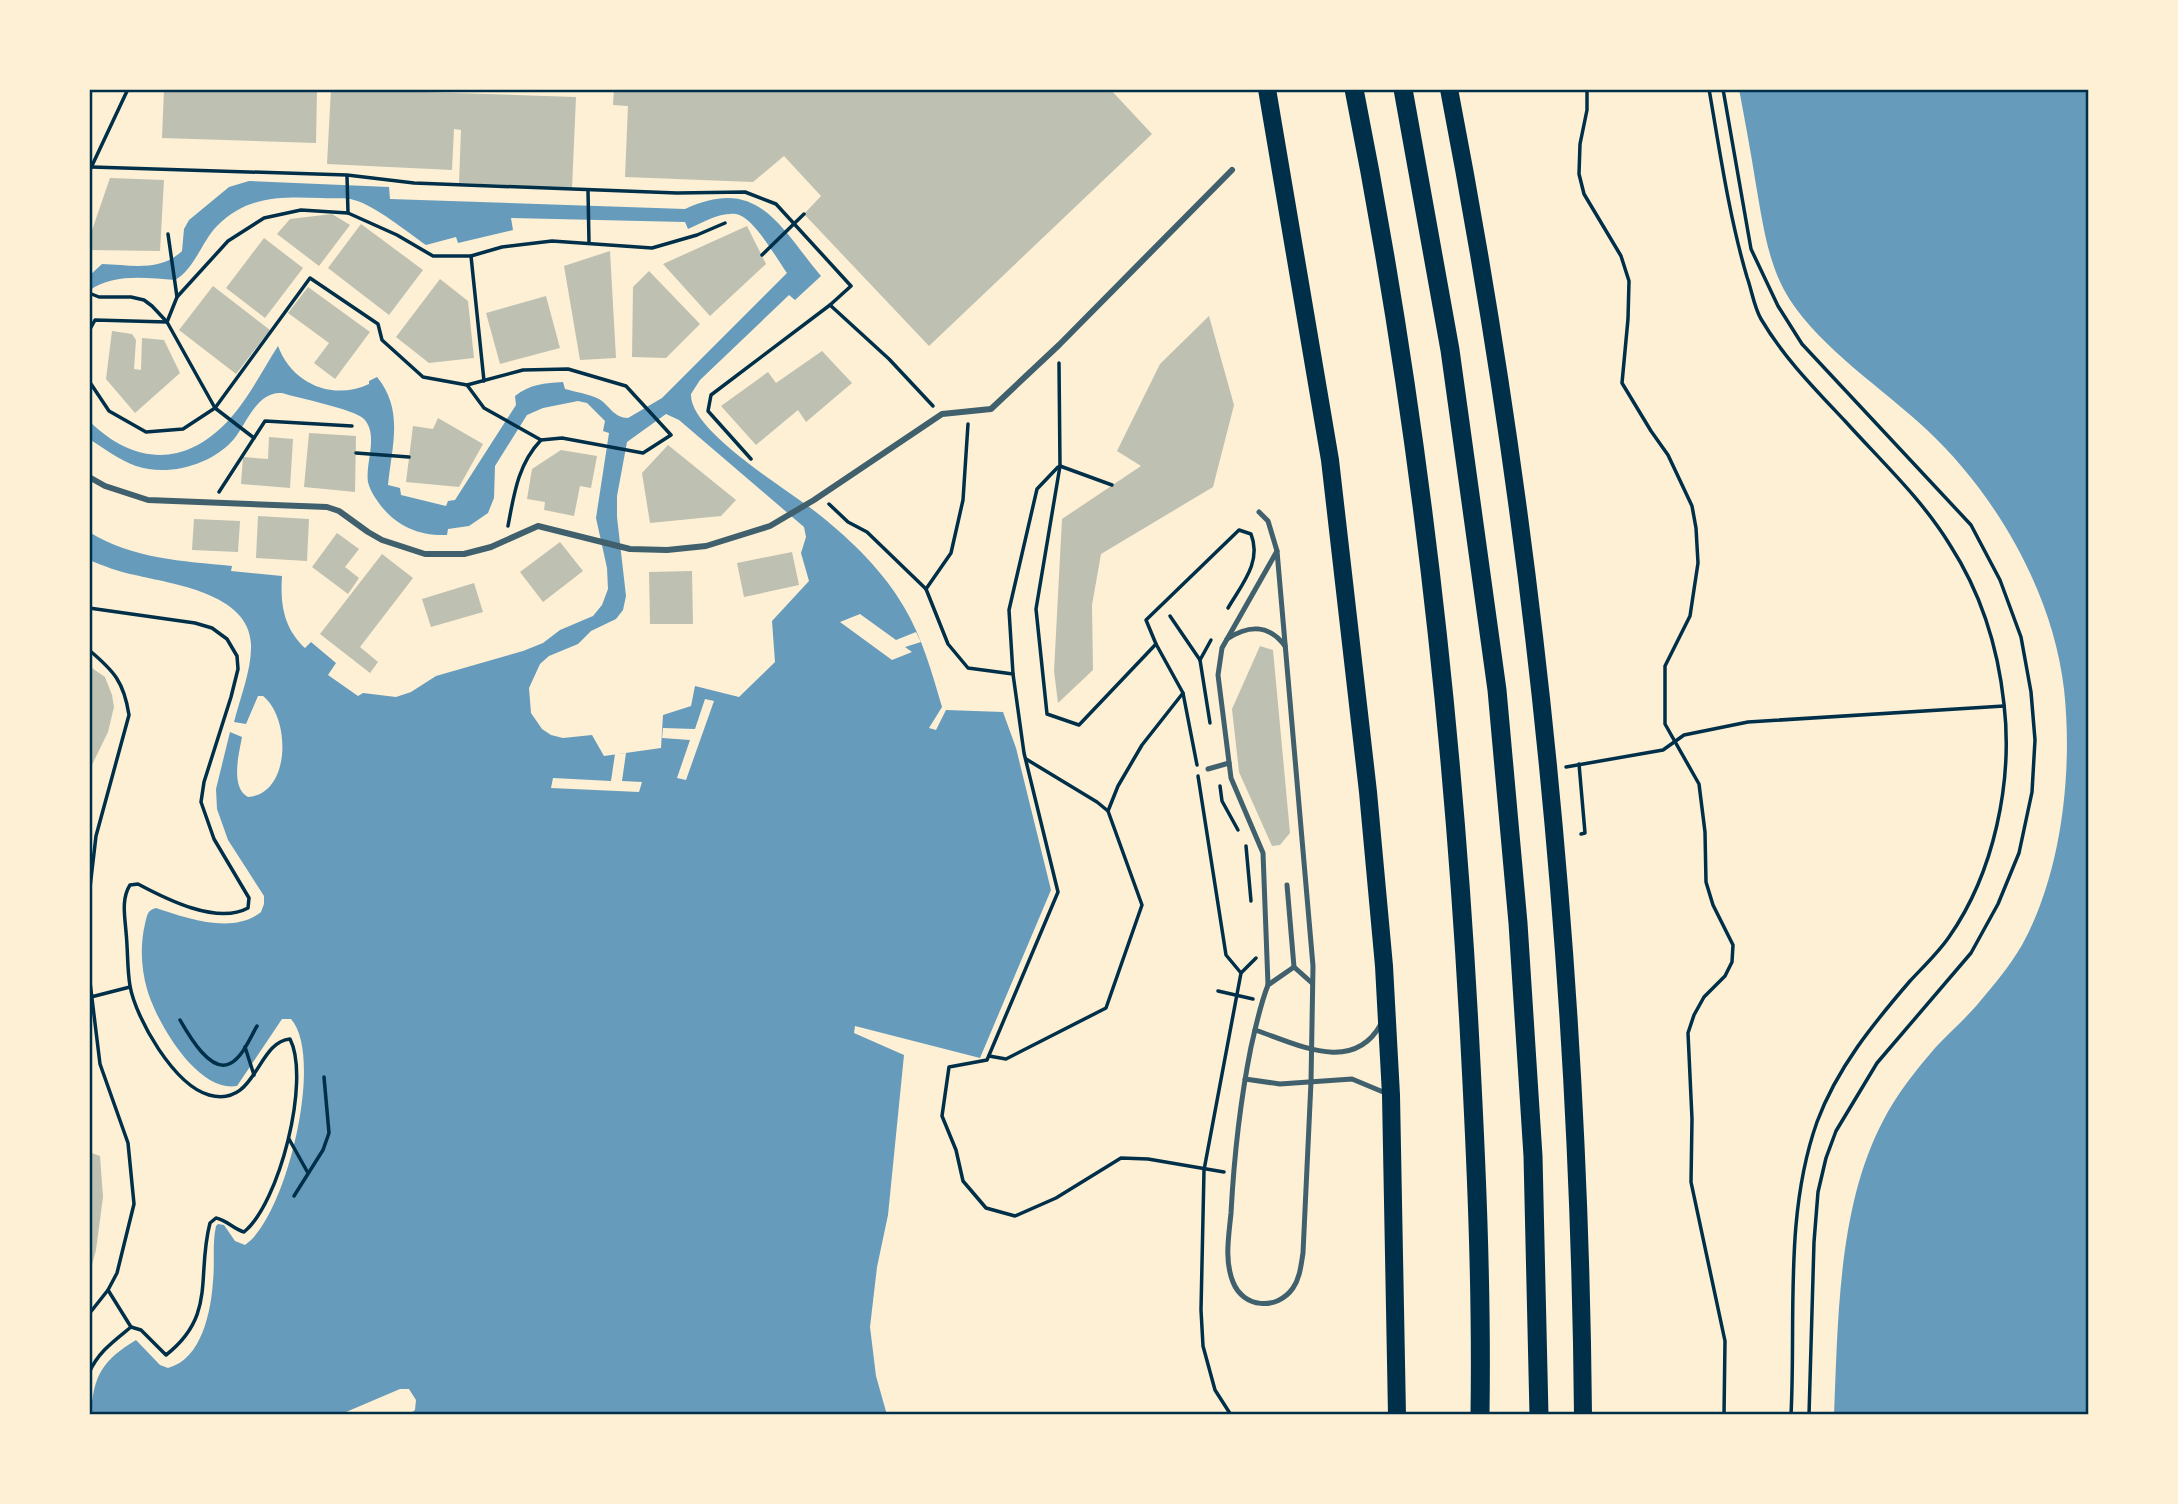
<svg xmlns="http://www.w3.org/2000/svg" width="2178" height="1504" font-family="Jost,sans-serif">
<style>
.water{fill:#669bbc;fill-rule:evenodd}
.pier{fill:#fdf0d5}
.building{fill:#bec0b2}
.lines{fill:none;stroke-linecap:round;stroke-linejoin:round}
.path{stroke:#003049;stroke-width:3.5}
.service{stroke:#3f606c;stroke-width:5}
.pedestrian{stroke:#3f606c;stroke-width:6}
.primary{stroke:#003049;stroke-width:18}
.trunk{stroke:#003049;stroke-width:19}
.neatline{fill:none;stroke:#003049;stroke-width:2.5}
</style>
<rect width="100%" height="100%" fill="#fdf0d5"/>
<g class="water">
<path d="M1739,89H2089V1415H1834C1838,1320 1838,1206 1883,1121C1896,1095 1916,1070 1935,1048C1949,1033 1964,1020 1977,1005C1993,986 2010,966 2022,945C2062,873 2073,770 2064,689C2053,593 1996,494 1926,429C1882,388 1823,350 1790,300C1768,266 1763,224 1756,185C1751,153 1745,121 1739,89Z"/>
<path d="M249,181L389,187L390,199L685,209C758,175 779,226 821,276L795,300L789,295L700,380L691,394C689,432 792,492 821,516C852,541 884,572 904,607C922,637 932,673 942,707L929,728L936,730L946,710L1003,712L1016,748L1051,890L980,1058L855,1026L854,1033L904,1055L888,1215L877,1267L870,1327L876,1376L887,1415H480L462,1412L461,1415H408L415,1410L416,1400L409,1389H400L339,1415H91C93,1375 103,1360 136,1340L160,1365L168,1368C202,1359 211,1311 213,1281C215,1263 212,1244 216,1226L218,1224L224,1225L235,1241L245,1245C286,1218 325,1057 291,1019H282L237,1086C197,1093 156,1021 147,989C141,968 140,945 145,924C147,916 147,910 156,908C186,918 233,935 261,912L264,904V896L228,840L217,809L216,789L230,732L242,737C239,754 230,787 248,797C291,794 291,718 263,696H258L246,724L234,722C240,698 252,669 251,644C249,593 172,584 135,575C119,572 104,566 89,560V532C133,559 182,561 232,566L231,571L282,576C280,605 284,628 305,648L311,642L336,663L328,675L358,696L363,693L396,697L411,692L436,676L523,651L543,643L560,630L593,616L602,605L608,589L607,568L596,518L609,433L603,431L605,421L587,403L578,401L543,408L527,415L495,466L494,498L488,513L469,526L448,529L447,535C420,536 398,527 381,506C376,499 370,491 368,482C365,463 379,435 364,419C354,409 298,398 282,393C257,391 247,423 234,439C212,465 168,477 136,466C119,460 104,448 89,439V421C133,464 183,468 227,422C247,401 262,371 278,346C292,384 333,401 369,384V381L377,377C404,410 392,445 388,485L400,488L401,495L446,506L448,501L455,500L516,405L515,396C530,384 545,383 563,382L565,389C576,392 589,394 599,399C610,406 614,418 628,418L662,398L787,273C776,258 754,217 736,214C720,212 702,223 688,229L685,222L511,218L513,230L458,243L456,237L426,245C407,232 376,206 354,200C345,197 332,199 322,198C281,197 248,195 217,226C202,241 194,270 175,280C147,278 112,273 89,291V276L102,264C131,265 160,272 182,251L184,229L189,220L229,187ZM666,414L679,420L804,527L806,537L801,553L809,581L772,621L775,662L739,697L695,686L691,706L663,715L661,748L604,756L592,735L563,738L551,735L542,729L531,713L529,688L540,664L549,656L578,644L591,631L616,619L623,610L626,596L617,517V496L627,442Z"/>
</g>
<g class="pier">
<polygon points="860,614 896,640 916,632 921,642 905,647 912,652 892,660 840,622"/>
<polygon points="705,699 714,701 686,780 677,778 690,740 662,738 663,728 695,729"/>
<polygon points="626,753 622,781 642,782 639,792 551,788 553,778 611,781 615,754"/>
</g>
<g class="building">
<polygon points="164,89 317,89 316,143 162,138"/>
<polygon points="331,89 576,97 572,188 459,183 461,130 454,129 452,170 327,164"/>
<polygon points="614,89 1110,89 1152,134 929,346 804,214 821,196 784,156 753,182 625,177 628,106 613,105"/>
<polygon points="110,178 164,180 160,251 89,250 89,239"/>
<polygon points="332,214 350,225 319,266 277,234 290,219"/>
<polygon points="361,224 423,270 389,315 328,268"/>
<polygon points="747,226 766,264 710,316 663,264"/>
<polygon points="264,238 303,268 265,318 226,288"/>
<polygon points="610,251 616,358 580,360 564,266"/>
<polygon points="649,271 700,324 666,358 632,357 633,287"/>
<polygon points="440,279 468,301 474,358 429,363 396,337"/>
<polygon points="213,286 270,330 236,374 179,330"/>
<polygon points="308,287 370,332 335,379 314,363 329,343 288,313"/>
<polygon points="546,296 560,348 500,364 486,313"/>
<polygon points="1209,316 1234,405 1213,487 1101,554 1092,605 1093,670 1058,703 1054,671 1062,519 1141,466 1117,451 1160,364"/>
<polygon points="112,331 132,334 136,340 134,369 141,370 142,338 164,340 180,373 135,413 106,379"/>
<polygon points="822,351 852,383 806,422 798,410 756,445 721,406 768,372 776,383"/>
<polygon points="438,418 483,444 459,487 406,482 413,426 433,429"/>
<polygon points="309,433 356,436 355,492 304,487"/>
<polygon points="269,437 293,439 290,488 241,484 243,457 268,459"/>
<polygon points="668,445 736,500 721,516 650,523 642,473"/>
<polygon points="561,450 597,456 591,488 580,486 574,516 544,510 545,502 527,499 532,469"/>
<polygon points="258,516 309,519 307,561 256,558"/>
<polygon points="194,519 240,521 238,552 192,550"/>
<polygon points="337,533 359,549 345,567 359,578 348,594 312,567"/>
<polygon points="560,542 583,571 543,602 520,572"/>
<polygon points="792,552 799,585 744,597 737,563"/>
<polygon points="382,554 413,578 360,647 378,662 370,673 320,634"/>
<polygon points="692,571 693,624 650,624 649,572"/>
<polygon points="474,583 483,612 431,627 422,599"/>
<polygon points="1260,646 1273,650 1290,833 1280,845 1272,846 1239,772 1232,709"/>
<polygon points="89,666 105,677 112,695 114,707 108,732 89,771"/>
<polygon points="89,1152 100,1156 103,1197 96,1250 90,1272"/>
</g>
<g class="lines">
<g class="path">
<polyline points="1587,89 1587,110 1580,144 1579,174 1584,194 1621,256 1629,281 1628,319 1622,383 1651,431 1668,455 1692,506 1696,528 1698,563 1690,616 1665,666 1665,724 1699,784 1705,832 1706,882 1713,905 1733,945 1732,962 1725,976 1704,997 1694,1015 1688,1033 1692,1119 1691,1182 1725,1341 1724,1415"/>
<path d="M1709,89C1720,152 1729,216 1747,277C1752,291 1754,307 1761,319C1784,358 1815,389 1845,421C1881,461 1922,499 1950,545C1981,593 1998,648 2004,704C2013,782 1994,873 1949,937C1938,953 1923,967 1910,981C1873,1024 1837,1068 1817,1122C1784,1215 1796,1318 1791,1415"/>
<polyline points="1723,89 1751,249 1778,306 1802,344 1971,525 2000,580 2021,637 2031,692 2035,740 2032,792 2019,853 1998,904 1971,953 1877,1063 1836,1131 1826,1158 1818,1192 1814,1242 1809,1415"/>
<polyline points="92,167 347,175 414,183 677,193 745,192 776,204 851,286 830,305 711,395 708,411 751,459"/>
<polyline points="89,172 128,89"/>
<polyline points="347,176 348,213"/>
<polyline points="588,190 589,243"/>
<polyline points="168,234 177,297"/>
<polyline points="762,255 804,214"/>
<polyline points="471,256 484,381"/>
<polyline points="89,293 99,297 131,297 144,300 152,306 167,322 215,408 254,438"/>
<polyline points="830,305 889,359 933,406"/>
<polyline points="89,331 95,320 167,322 177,297 228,241 264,218 301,210 348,213 397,235 433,256 471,256 502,247 552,241 652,248 697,235 725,223"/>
<polyline points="1059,363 1060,466 1036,609 1047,714 1079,725 1156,644 1183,693 1197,765"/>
<path d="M89,381L109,411L146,432L183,429L215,408L310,278L378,324L382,340L423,377L467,385L523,370L568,369L626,386L671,435L643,453L562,438L541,440C518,464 514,494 508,526"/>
<polyline points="467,385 484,408 541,440"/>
<polyline points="356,453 409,457"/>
<polyline points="1060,466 1112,485"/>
<polyline points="219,492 265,421 352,426"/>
<polyline points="829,504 848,522 867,532 926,589 951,553 963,500 968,424"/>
<polyline points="926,589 948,644 968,668 1013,674 1024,753 1058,892 987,1060 949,1067 942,1116 956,1150 963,1181 986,1208 1015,1216 1056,1198 1121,1158 1148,1159 1224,1172"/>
<path d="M89,608L195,623L212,628L227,639L237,656L238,669L231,697L204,782L201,802L214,839L249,898L248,908C217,925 166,899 138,884L130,885C121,899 125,917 126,932C128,950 127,968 130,986C136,1019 174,1085 209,1095C257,1108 256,1042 290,1039C311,1080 279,1204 244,1232C233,1229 227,1220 216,1218L210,1223C196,1276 217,1315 166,1355L141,1330L131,1327C114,1341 98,1352 89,1373"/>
<polyline points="1170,616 1200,660"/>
<path d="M1156,644L1146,620L1239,530L1251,534C1262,562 1242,584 1228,608"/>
<path d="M89,650C114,671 124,682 129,715L96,836L89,896"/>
<polyline points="1013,674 1009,610 1037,489 1058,467"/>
<polyline points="1210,723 1200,660 1211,640"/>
<polyline points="1579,764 1585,833 1581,834"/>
<polyline points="1566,767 1663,750 1684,735 1748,722 2004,706"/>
<polyline points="1198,776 1226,955 1241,973"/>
<polyline points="1220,786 1222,801 1238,830"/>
<polyline points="1108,811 1118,786 1142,745 1183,693"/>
<polyline points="1246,846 1251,901"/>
<polyline points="89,974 100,1064 128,1143 134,1204 117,1273 108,1290 89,1314"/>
<polyline points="1218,991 1253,999"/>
<polyline points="91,997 130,987"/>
<path d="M180,1020C188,1034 211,1075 231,1063C243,1056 250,1038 257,1026"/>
<polyline points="245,1047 254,1075"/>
<polyline points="989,1056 1006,1059 1106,1008 1142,905 1108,811 1097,802 1026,759"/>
<polyline points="289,1139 308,1173"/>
<polyline points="294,1196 323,1150 329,1133 324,1077"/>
<polyline points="108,1290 131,1327"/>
<polyline points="1231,1415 1215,1390 1203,1346 1201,1310 1204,1170 1241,973 1256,958"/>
</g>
<g class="service">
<polyline points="1259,512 1268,521 1277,551"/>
<path d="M1277,551L1313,966L1311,1082L1303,1253C1301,1265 1300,1278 1293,1288C1277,1311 1243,1308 1233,1282C1224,1260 1229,1235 1231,1213C1234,1157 1240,1102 1251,1047C1256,1026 1260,1005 1268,985L1263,853L1231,778L1218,675L1222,648Z"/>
<path d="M1227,639C1248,625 1269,624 1285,646"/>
<polyline points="1208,769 1229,763"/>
<polyline points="1287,885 1294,967"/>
<polyline points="1268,985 1294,967 1312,983"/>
<path d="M1255,1030C1297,1044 1353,1075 1381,1024"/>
<polyline points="1245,1079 1280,1084 1352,1079 1388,1094"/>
</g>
<polyline class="pedestrian" points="89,477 105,486 148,500 327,507 339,511 368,532 382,540 425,554 464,554 491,547 538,526 630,549 667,550 706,546 770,526 814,500 942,414 991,409 1059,345 1232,170"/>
<g class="primary">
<polyline points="1267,89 1330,460 1368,792 1384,966 1391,1095 1397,1415"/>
<path d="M1449,89C1534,528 1579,968 1583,1415"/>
</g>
<g class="trunk">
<path d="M1354,89C1416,399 1452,711 1469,1026C1476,1155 1482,1285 1480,1415"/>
<polyline points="1403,89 1450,350 1497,690 1518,923 1533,1156 1539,1415"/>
</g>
</g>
<rect width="2178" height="1504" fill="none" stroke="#fdf0d5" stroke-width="182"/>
<rect x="91" y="91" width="1996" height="1322" class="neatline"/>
</svg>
